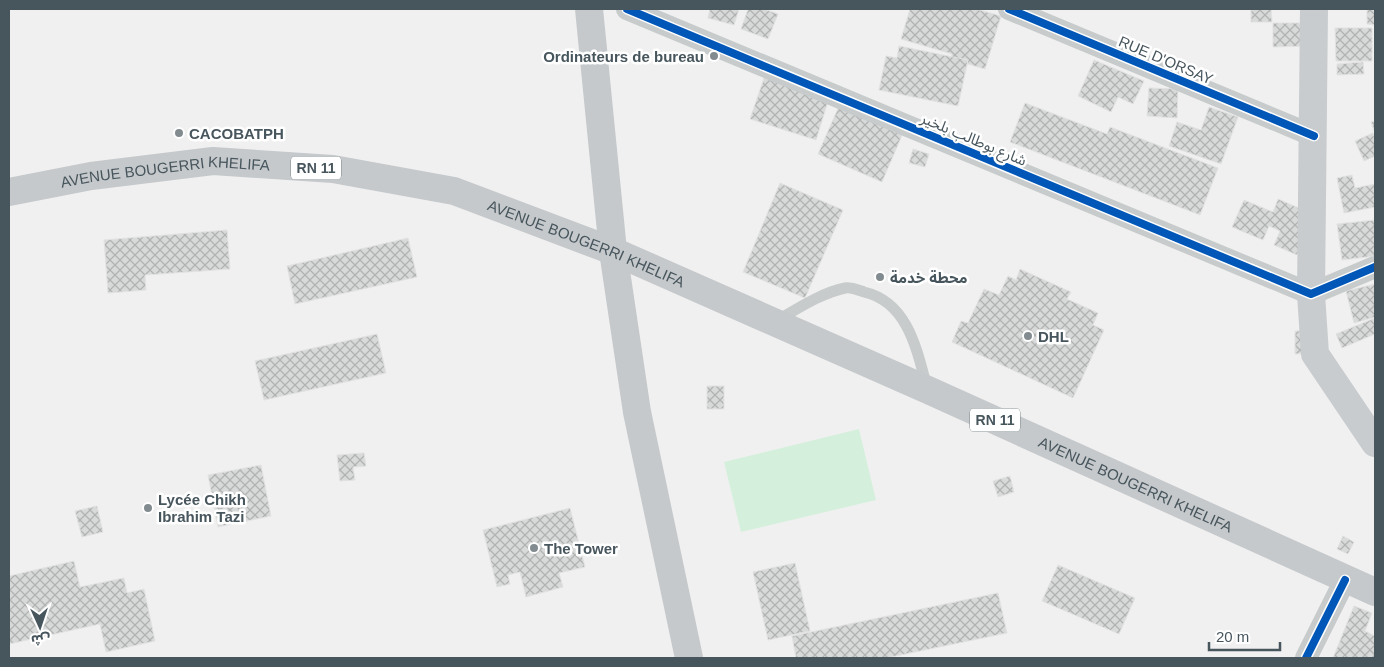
<svg xmlns="http://www.w3.org/2000/svg" width="1384" height="667" font-family="Arial,'Noto Sans Arabic',sans-serif">
<style>
.garden{fill:#d4f0dc}
.building{fill:url(#building-cross-hatch);stroke:#e2e2e3}
.lines{fill:none;stroke-linecap:round;stroke-linejoin:round}
.lane{stroke:#c7cbcc;stroke-width:11}
.street{stroke:#c7cbcc;stroke-width:22}
.secondary{stroke:#c8ccce;stroke-width:28}
.primary{stroke:#c5c9cb;stroke-width:28}
.cycleway-casing{stroke:#fff;stroke-width:11}
.cycleway{stroke:#0057b8;stroke-width:8}
.poi-dot{fill:#828b90;stroke:#fff;stroke-width:2}
.labels{text-anchor:middle;dominant-baseline:central;stroke-width:5;stroke-linejoin:round;paint-order:stroke}
.shield{fill:#fff;stroke:#7e888e;stroke-width:1}
.shield-label{font-size:14px;font-weight:bold;fill:#47555d}
.poi-label{font-size:15px;font-weight:bold;fill:#47555d;stroke:#fff;text-anchor:start}
.street-label{font-size:15px;fill:#47555d;stroke:#fff}
</style>
<defs>
<pattern id="building-cross-hatch" width="8" height="8" patternUnits="userSpaceOnUse" patternTransform="scale(1.25)"><rect width="8" height="8" fill="#d8d9d9"/><path d="M0 0l8 8M0 8l8-8" fill="none" stroke="#b1b3b3"/></pattern>
</defs>
<rect width="100%" height="100%" fill="#f1f0f0"/>
<polygon class="garden" points="859,429 876,500 741,532 724,462"/>
<g class="building">
<polygon points="710,9 739,9 734,25 708,18"/>
<polygon points="748,9 764,9 778,14 768,39 741,29"/>
<polygon points="910,9 976,9 1001,16 985,69 951,59 952,54 901,39"/>
<polygon points="1251,9 1271,9 1272,22 1251,22"/>
<polygon points="1367,9 1375,9 1375,25 1367,24"/>
<polygon points="1273,23 1306,23 1307,46 1273,47"/>
<polygon points="1335,28 1372,28 1372,61 1336,61"/>
<polygon points="899,46 968,60 958,106 879,90 886,56 897,58"/>
<polygon points="1094,60 1144,81 1133,104 1118,97 1111,112 1078,96"/>
<polygon points="1363,62 1364,74 1337,75 1337,64"/>
<polygon points="764,78 829,98 816,140 750,119"/>
<polygon points="1149,88 1178,89 1177,118 1147,116"/>
<polygon points="1025,103 1107,134 1110,127 1218,168 1200,215 1010,142"/>
<polygon points="839,106 903,133 882,182 818,154"/>
<polygon points="1209,107 1238,117 1221,164 1169,146 1177,122 1201,130"/>
<polygon points="1375,121 1375,133 1371,122"/>
<polygon points="1373,133 1375,139 1375,156 1364,161 1355,141"/>
<polygon points="913,149 929,154 925,167 909,163"/>
<polygon points="1352,175 1355,188 1375,184 1375,207 1344,213 1337,178"/>
<polygon points="780,183 843,210 805,298 743,272"/>
<polygon points="1278,199 1315,215 1297,255 1274,245 1280,231 1269,226 1263,240 1232,227 1244,200 1273,212"/>
<polygon points="1375,220 1375,256 1342,260 1337,224"/>
<polygon points="227,230 230,269 145,275 146,290 108,293 104,240"/>
<polygon points="408,238 417,277 295,304 287,266"/>
<polygon points="1020,269 1071,292 1067,299 1098,313 1093,325 1104,330 1073,398 952,342 961,321 968,323 984,289 999,295 1008,276 1016,280"/>
<polygon points="1375,284 1375,317 1354,323 1346,291"/>
<polygon points="1375,318 1375,334 1342,348 1336,334"/>
<polygon points="1325,330 1325,353 1295,354 1295,331"/>
<polygon points="377,334 386,373 264,400 255,361"/>
<rect x="707" y="386" width="17" height="23"/>
<polygon points="364,453 366,466 353,467 355,480 340,481 337,455"/>
<polygon points="261,465 271,516 218,527 208,475"/>
<polygon points="1010,476 1014,492 998,497 993,481"/>
<polygon points="97,506 103,532 82,537 75,511"/>
<polygon points="570,508 585,567 559,573 563,587 526,597 520,572 508,575 510,584 497,587 483,530"/>
<polygon points="1343,536 1354,542 1348,554 1337,549"/>
<polygon points="74,561 80,587 124,578 127,593 144,589 155,641 106,652 100,624 9,644 9,576"/>
<polygon points="795,563 810,631 768,640 753,572"/>
<polygon points="1058,565 1135,598 1119,634 1042,601"/>
<polygon points="998,593 1007,633 886,658 796,658 792,636"/>
<polygon points="1354,606 1372,613 1365,631 1375,636 1375,658 1333,658"/>
</g>
<g class="lines">
<path class="lane" d="M776,321C797,309 821,293 845,288C851,287 858,290 864,292C908,302 917,350 927,388"/>
<g class="street">
<polyline points="627,9 1311,294 1375,267"/>
<polyline points="1009,9 1314,136"/>
<polyline points="1306,658 1345,580"/>
</g>
<polyline class="secondary" points="1314,9 1311,294 1315,354 1375,443"/>
<g class="primary">
<polyline points="589,9 613,251 637,412 689,658"/>
<path id="s1" d="M9,192L91,176L213,161L333,169L454,191L613,251L928,390L1375,592"/>
</g>
<defs>
<g id="cycleway">
<polyline points="627,9 1311,294 1375,267"/>
<polyline points="1009,9 1314,136"/>
<polyline points="1306,658 1345,580"/>
</g>
</defs>
<use href="#cycleway" class="cycleway-casing"/>
<use href="#cycleway" class="cycleway"/>
</g>
<g class="poi-dot">
<circle cx="714" cy="56" r="5"/>
<circle cx="179" cy="133" r="5"/>
<circle cx="880" cy="277" r="5"/>
<circle cx="1028" cy="336" r="5"/>
<circle cx="148" cy="508" r="5"/>
<circle cx="534" cy="548" r="5"/>
</g>
<g class="labels">
<g class="shield">
<rect x="291" y="156.5" width="50" height="23" rx="4"/>
<rect x="970" y="408.5" width="50" height="23" rx="4"/>
</g>
<g class="shield-label">
<text x="316" y="168">RN 11</text>
<text x="995" y="420">RN 11</text>
</g>
<g class="poi-label">
<text x="704" y="56" text-anchor="end">Ordinateurs de bureau</text>
<text x="189" y="133">CACOBATPH</text>
<text x="890" y="277">محطة خدمة</text>
<text x="1038" y="336">DHL</text>
<text x="158" y="499">Lycée Chikh<tspan x="158" dy="17">Ibrahim Tazi</tspan></text>
<text x="544" y="548">The Tower</text>
</g>
<g class="street-label">
<text transform="translate(1166 60) rotate(23)">RUE D'ORSAY</text>
<text transform="translate(974 139) rotate(23)">شارع بوطالب بلخير</text>
<text stroke="none"><textPath href="#s1" startOffset="158">AVENUE BOUGERRI KHELIFA</textPath></text>
<text stroke="none"><textPath href="#s1" startOffset="592">AVENUE BOUGERRI KHELIFA</textPath></text>
<text stroke="none"><textPath href="#s1" startOffset="1192">AVENUE BOUGERRI KHELIFA</textPath></text>
</g>
</g>
<rect width="1384" height="667" fill="none" stroke="#47555d" stroke-width="20"/>
<g transform="translate(40 627) rotate(177)" stroke="#ffffff" stroke-width="4" paint-order="stroke">
<path d="M0-4L9 19L0 12L-9 19Z" fill="#47555d"/>
<text y="-8" font-size="14" font-weight="bold" text-anchor="middle" fill="#47555d">ش</text>
</g>
<path d="M1209 642v8h71v-8" fill="none" stroke="#47555d" stroke-width="2.5"/>
<text x="1216" y="642" font-size="15" fill="#47555d" stroke="#ffffff" stroke-width="4" paint-order="stroke">20 m</text>
</svg>
